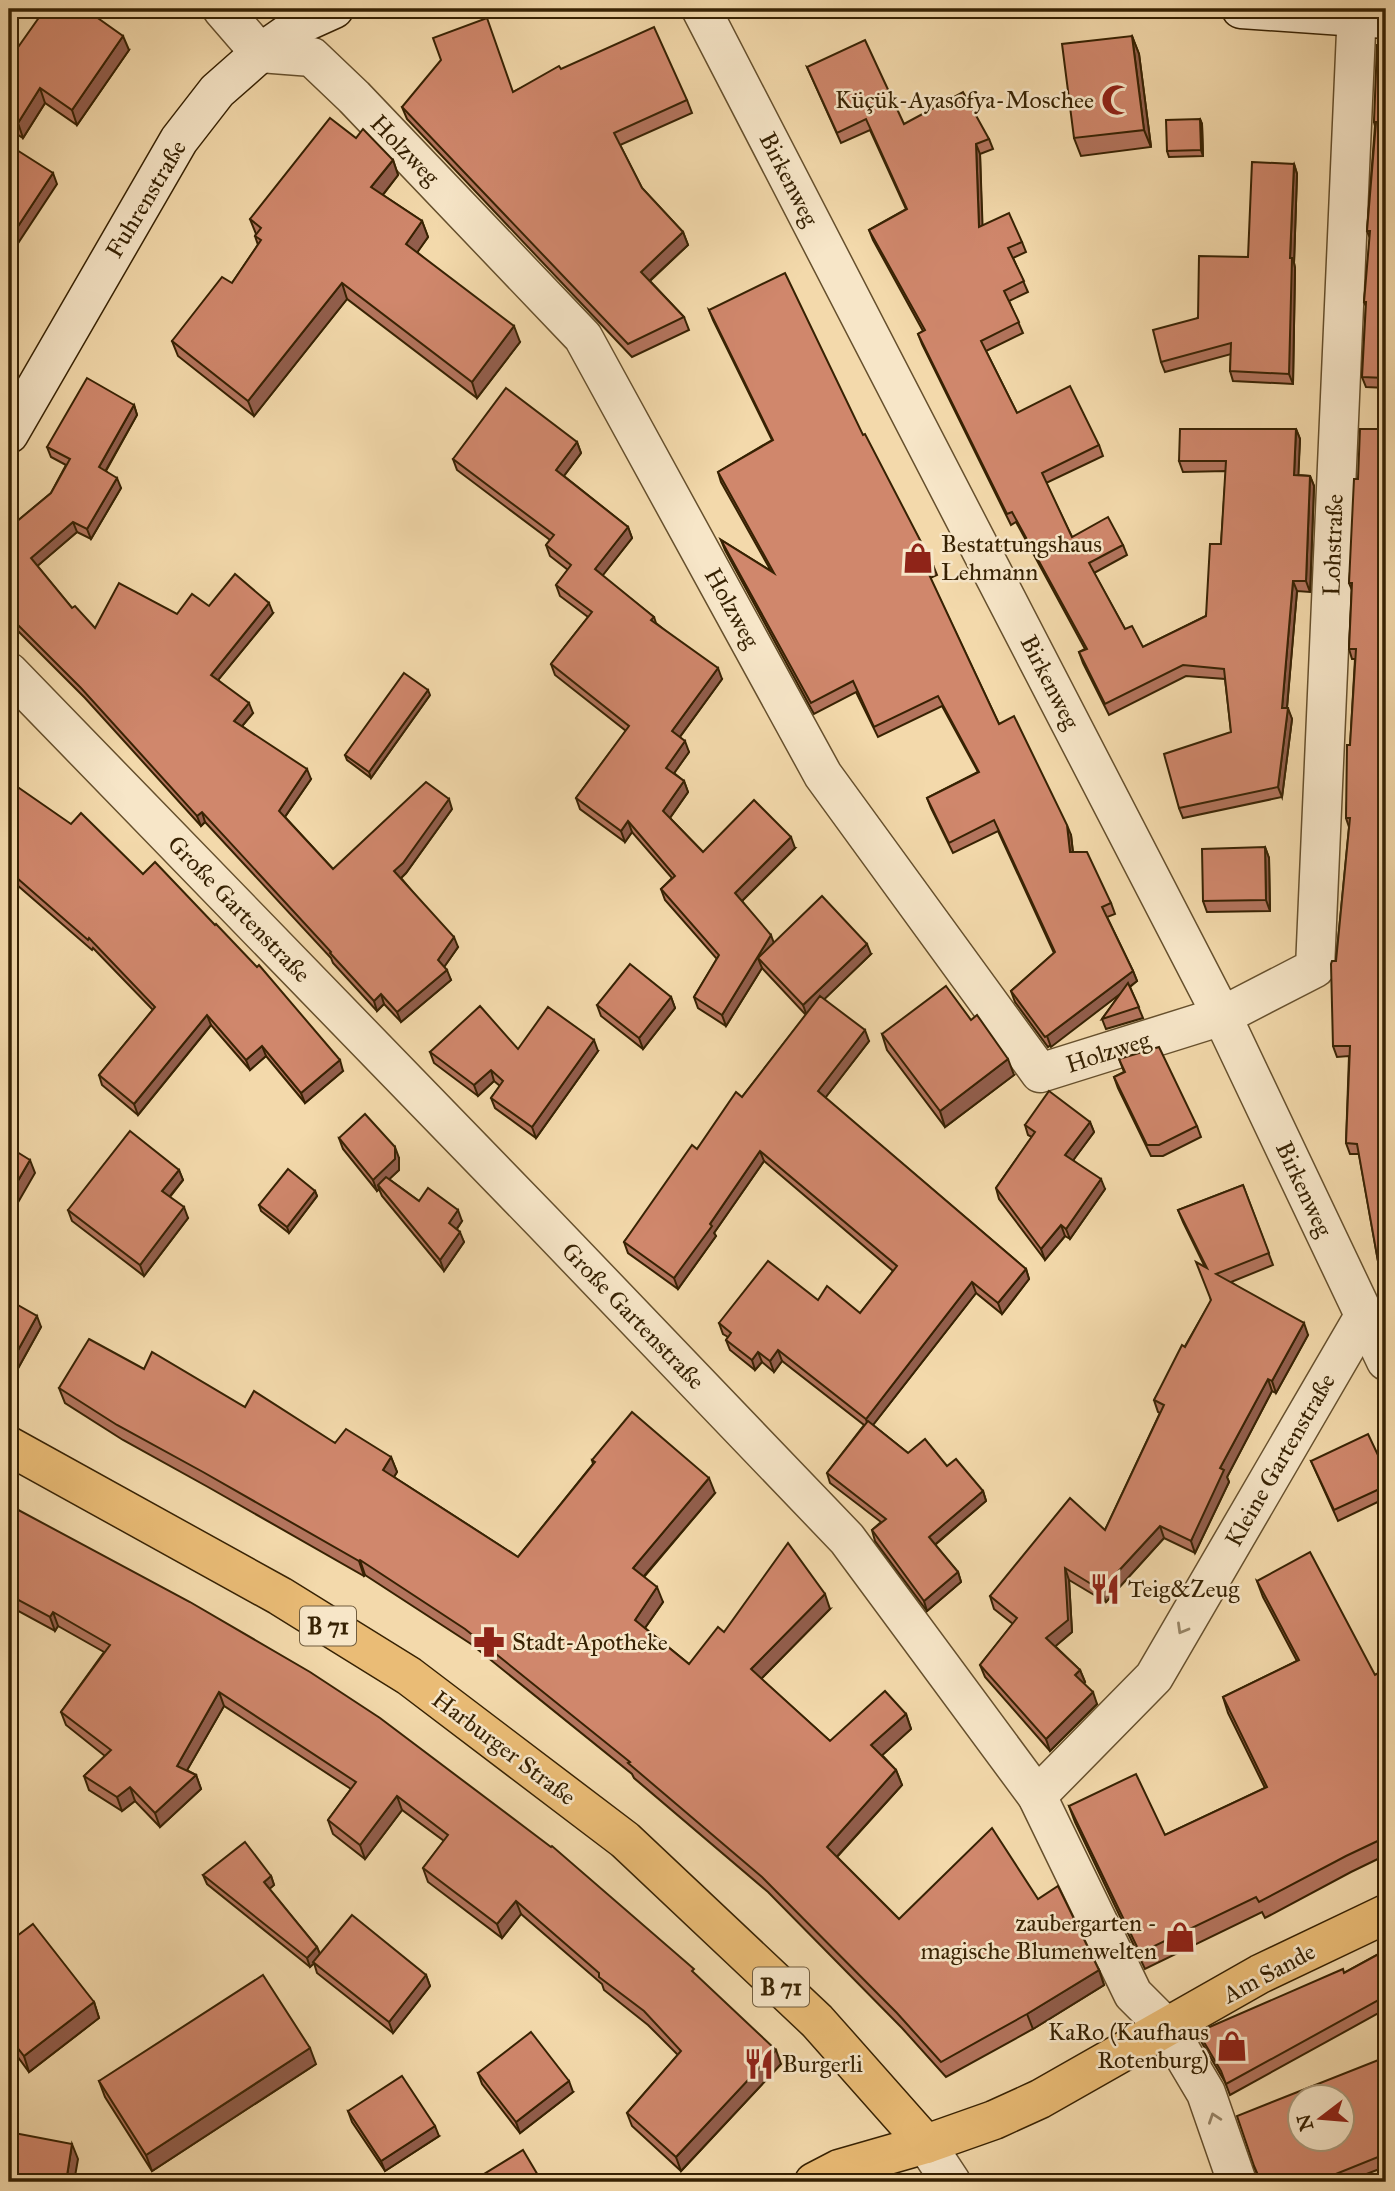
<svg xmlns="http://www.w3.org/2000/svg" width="1395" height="2191" font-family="'IM FELL Great Primer',serif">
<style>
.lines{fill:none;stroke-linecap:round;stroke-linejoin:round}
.street-casing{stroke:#66502d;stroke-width:41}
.secondary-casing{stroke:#372203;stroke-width:41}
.primary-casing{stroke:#372203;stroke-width:41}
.street{stroke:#f7e6c8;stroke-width:38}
.secondary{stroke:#f7e6c8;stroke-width:38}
.primary{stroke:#eabc76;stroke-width:38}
.wall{fill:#b3745d;stroke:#372203;stroke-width:2}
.shaded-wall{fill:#925e4c;stroke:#372203;stroke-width:2}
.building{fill:#d0876c;stroke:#372203;stroke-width:2;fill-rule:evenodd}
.oneway{stroke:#978466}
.labels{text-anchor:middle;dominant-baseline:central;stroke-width:5;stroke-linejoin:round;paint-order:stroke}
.shield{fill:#f7e6c8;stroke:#715d3e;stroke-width:2}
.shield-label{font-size:23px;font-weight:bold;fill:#372203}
.poi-label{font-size:24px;fill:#372203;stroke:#f7e6c8;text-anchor:start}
.street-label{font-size:24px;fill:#372203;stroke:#f7e6c8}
</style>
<rect width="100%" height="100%" fill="#f3d9ab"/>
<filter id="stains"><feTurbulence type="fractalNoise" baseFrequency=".00286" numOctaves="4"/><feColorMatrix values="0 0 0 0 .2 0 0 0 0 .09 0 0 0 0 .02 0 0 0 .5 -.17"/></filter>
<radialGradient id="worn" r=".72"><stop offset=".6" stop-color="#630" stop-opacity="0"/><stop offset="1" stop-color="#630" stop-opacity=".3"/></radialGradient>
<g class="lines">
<defs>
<g id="street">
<polyline points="222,9 260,53 312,57 354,97 583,337 823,775 1040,1073 1222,1016 1315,968 1357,9"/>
<polyline points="701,9 1222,1016 1386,1361"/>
<polyline points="9,672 544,1223 847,1539 1037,1796 1133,1994 1168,2029 1206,2093 1237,2182"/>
<polyline points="1037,1796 1154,1677 1364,1316"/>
<polyline points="926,2144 951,2182"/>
</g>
<g id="secondary">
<polyline points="1241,9 1386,19"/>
<polyline points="9,434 179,140 217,91 260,53 303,23 334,9"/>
</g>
<g id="primary">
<polyline points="9,1446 280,1596 409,1676 625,1840 817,2021 926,2144"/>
<polyline points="814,2182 839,2169 926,2144 994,2120 1040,2099 1260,1974 1386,1914"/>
</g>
</defs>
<use href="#street" class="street-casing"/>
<use href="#secondary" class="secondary-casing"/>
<use href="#primary" class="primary-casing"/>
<use href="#street" class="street"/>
<use href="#secondary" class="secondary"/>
<use href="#primary" class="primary"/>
</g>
<g class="wall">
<polygon points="1132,36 1139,54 1151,147 1081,156 1074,138"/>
<polygon points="1386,46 1386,388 1366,387 1362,377 1366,306 1364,302 1370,238 1367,231 1375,126 1374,122"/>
<polygon points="129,50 77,125 45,103 23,138 9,129 9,60"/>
<polygon points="807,67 904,124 989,139 993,149 980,154 982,226 1022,242 1026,252 1013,258 1028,292 1009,301 1023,333 986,351 1017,413 1099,445 1103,456 1046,483 1072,537 1123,545 1127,555 1094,573 1125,629 1143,647 1206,616 1221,544 1226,471 1183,472 1179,461 1296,429 1300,439 1298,475 1310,476 1314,486 1310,592 1297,591 1287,708 1292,719 1282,797 1183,818 1179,808 1231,732 1225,679 1186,676 1109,715 1083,663 1079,652 1085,649 1016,522 1011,525 922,344 918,334 923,331 873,240 869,230 906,209 870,130 841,143"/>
<polygon points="561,69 687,100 692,113 620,145 642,188 683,232 688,245 650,281 684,317 689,330 632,357 407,119 402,107 513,92"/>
<polygon points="1200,119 1202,124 1203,156 1169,157 1167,151"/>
<polygon points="356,138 393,160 398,175 383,195 422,221 428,237 417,252 520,342 477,398 347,299 254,416 178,356 172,341 232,283 258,245 255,236 256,234 250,219"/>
<polygon points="1294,164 1297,174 1294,263 1295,268 1293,384 1233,381 1230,371 1231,354 1165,372 1161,362 1248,257"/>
<polygon points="709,310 863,435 933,565 937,575 930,578 999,724 1071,835 1073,852 1111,903 1115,914 1107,917 1133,971 1137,981 1130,987 1143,1018 1106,1029 1102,1019 1120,994 1048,1047 1015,1002 1011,991 1054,953 998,831 953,853 931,808 927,798 978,772 942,706 878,737 856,692 814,714 725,550 721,540 771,571 721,482 718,472 772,440 713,320"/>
<polygon points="134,405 137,415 106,471 121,488 91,539 77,532 37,566 72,608 95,628 177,614 209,606 273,613 218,680 253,713 242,726 311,779 285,817 333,869 452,809 406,873 401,878 458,947 444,967 451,980 401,1022 384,1004 377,1011 333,963 331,958 205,822 201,826 85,698 9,622 9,528 51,493 66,465 51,457 47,447"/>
<polygon points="1386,429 1386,1288 1385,1289 1381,1278 1359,1154 1350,1154 1346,1143 1349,1056 1337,1057 1333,1046 1336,961 1349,827 1346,818 1355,659 1352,659 1349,649 1352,590 1349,583 1358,479"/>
<polygon points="577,442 581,453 564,476 628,527 632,538 602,576 654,617 656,623 722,679 680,737 689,752 674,773 684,781 688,792 670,818 703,852 795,848 742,901 774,943 871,954 824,999 869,1041 825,1098 1026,1269 1029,1279 1002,1314 976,1293 873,1425 908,1453 947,1466 983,1491 986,1501 935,1545 958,1572 961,1582 927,1611 875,1541 872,1530 881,1522 830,1483 827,1473 864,1425 782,1361 774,1372 762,1362 755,1370 730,1350 726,1340 728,1337 723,1334 719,1323 818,1300 860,1313 893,1271 764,1161 714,1233 716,1236 678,1289 628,1253 624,1242 697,1149 742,1097 806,1015 762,968 726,1026 698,1008 694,997 717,959 665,900 661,889 672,878 632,832 625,842 580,809 576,798 626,731 555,675 551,664 588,617 560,596 556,585 568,570 550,556 546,545 550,540 457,470 453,459"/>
<polygon points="430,695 371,778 347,760 345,755"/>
<polygon points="9,781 343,1071 305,1103 266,1056 250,1070 211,1025 138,1115 102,1085 99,1075 153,1010 93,948 92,950 9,878"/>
<polygon points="1265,847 1269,858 1270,911 1207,912 1203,901"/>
<polygon points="671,997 675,1008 643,1049 601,1016 597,1005"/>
<polygon points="882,1034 1014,1075 945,1127 887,1050"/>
<polygon points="518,1049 598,1051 536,1138 495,1108 491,1098 500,1086 494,1081 478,1096 434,1063 430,1052"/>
<polygon points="1119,1059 1197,1126 1201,1137 1163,1156 1151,1156 1118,1088 1114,1077 1124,1072"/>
<polygon points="1090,1122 1094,1132 1073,1160 1105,1189 1070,1239 1065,1236 1045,1260 999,1199 996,1188 1032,1137 1028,1135 1025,1125"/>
<polygon points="339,1138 399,1158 399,1170 389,1179 419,1201 462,1221 457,1229 464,1242 444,1271 382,1196 379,1189 377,1191 343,1149"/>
<polygon points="179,1170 183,1180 170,1197 188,1218 144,1276 72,1221 68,1210"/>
<polygon points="1243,1185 1273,1265 1231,1282 1308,1335 1276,1393 1272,1391 1227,1477 1229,1482 1195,1553 1164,1538 1106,1602 1069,1580 1072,1632 1055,1646 1080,1670 1085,1682 1084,1683 1097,1704 1050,1751 985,1677 980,1665 1013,1624 994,1609 990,1596 1105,1530 1160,1413 1158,1412 1154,1400 1211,1301 1205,1267 1183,1222 1178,1210"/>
<polygon points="315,1191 317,1196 289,1233 261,1211 259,1205"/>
<polygon points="9,1300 41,1327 16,1372 9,1368"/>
<polygon points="144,1369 245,1407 335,1443 391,1457 397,1472 394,1477 518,1557 593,1464 592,1460 715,1493 644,1577 663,1602 645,1628 689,1664 724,1632 830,1609 761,1679 830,1741 906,1714 911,1729 882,1755 896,1770 902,1785 837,1857 899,1919 1038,1899 1099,1970 1104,1985 1033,2029 946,2077 902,2028 768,1892 634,1778 632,1774 471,1644 365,1575 364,1576 208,1487 123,1440 65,1403 59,1388"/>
<polygon points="1311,1461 1386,1472 1386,1498 1338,1521"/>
<polygon points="9,1505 696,1975 781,2064 681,2171 632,2126 627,2113 678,2055 648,2025 604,1990 602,1984 521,1914 502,1938 428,1882 423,1868 444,1841 402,1810 365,1859 333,1834 328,1820 351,1789 224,1706 187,1770 196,1775 201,1789 160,1827 135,1801 122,1811 89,1790 84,1776 105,1756 66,1725 61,1712 104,1652 58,1626 55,1631 9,1606"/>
<polygon points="1257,1581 1375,1675 1386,1669 1386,1855 1351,1872 1265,1918 1262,1912 1145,1969 1075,1822 1069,1806 1165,1835 1265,1788 1228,1713 1223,1697 1297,1661 1263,1597"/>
<polygon points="203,1875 271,1876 274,1885 269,1889 317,1947 320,1954 426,1975 430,1986 393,2033 317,1973 314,1963 310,1967 207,1884"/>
<polygon points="9,1942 94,2002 99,2018 29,2072 9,2045"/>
<polygon points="1386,1950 1386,2009 1230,2095 1225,2082 1202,2043 1198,2032 1344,1973"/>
<polygon points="1386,2057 1386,2167 1382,2168 1346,2182 1260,2182 1254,2166"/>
<polygon points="316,2064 152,2171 105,2097 99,2081"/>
<polygon points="478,2073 573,2092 520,2133 482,2084"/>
<polygon points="348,2111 439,2136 385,2171 352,2122"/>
</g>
<g class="shaded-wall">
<polygon points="123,36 129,50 77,125 72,110"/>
<polygon points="1132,36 1139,54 1151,147 1144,130"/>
<polygon points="40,88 45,103 23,138 18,123"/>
<polygon points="1200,119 1202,124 1203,156 1201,150"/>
<polygon points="976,144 980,154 983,238 979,227"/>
<polygon points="393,160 398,175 377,202 371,187"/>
<polygon points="1294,164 1297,174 1294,263 1295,268 1293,384 1289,374 1290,258"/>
<polygon points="53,173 57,184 9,257 9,240"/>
<polygon points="422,221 428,237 412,260 406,244"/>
<polygon points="683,232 688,245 646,284 641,272"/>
<polygon points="342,283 347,299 254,416 248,401"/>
<polygon points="514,326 520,342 477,398 472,382"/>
<polygon points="134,405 137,415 102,477 99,467"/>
<polygon points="1296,429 1300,439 1298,485 1294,475"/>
<polygon points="577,442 581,453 560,481 556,470"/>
<polygon points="1310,476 1314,486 1310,592 1306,581"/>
<polygon points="117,478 121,488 91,539 87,529"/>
<polygon points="73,522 77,532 35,568 31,558"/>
<polygon points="628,527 632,538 599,580 595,569"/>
<polygon points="1293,581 1297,591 1286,718 1282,708"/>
<polygon points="269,603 273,613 214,685 211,675"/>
<polygon points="718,668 722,679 676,742 672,731"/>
<polygon points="428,690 430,695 371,778 369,772"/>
<polygon points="249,703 253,713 238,731 234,721"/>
<polygon points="1288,708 1292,719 1282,797 1278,787"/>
<polygon points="685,741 689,752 670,779 666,768"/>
<polygon points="307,769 311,779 282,821 279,811"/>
<polygon points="684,781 688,792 667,822 663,811"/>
<polygon points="449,799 452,809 406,873 398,881 394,871"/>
<polygon points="202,812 205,822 201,826 197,816"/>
<polygon points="628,821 632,832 625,842 621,831"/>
<polygon points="1067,825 1071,835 1074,863 1070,852"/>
<polygon points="791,837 795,848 739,904 735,893"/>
<polygon points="1265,847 1269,858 1270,911 1266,900"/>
<polygon points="771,935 775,946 758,958 762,968 726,1026 722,1015"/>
<polygon points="454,937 458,947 442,970 438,960"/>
<polygon points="867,944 871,954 807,1016 803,1005"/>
<polygon points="447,970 451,980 401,1022 397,1012"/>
<polygon points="1133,971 1137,981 1051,1047 1047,1036"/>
<polygon points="381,994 384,1004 377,1011 374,1001"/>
<polygon points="671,997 675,1008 643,1049 639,1038"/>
<polygon points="207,1015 211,1025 138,1115 134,1104"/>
<polygon points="865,1030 869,1041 822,1102 818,1091"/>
<polygon points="594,1040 598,1051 536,1138 532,1127"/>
<polygon points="262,1046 266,1056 250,1070 246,1060"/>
<polygon points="1008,1059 1014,1075 945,1127 940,1111"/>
<polygon points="340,1060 343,1071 305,1103 301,1093"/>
<polygon points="491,1070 494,1081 478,1096 474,1085"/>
<polygon points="1090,1122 1094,1132 1069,1166 1065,1155"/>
<polygon points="395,1147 399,1158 399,1170 380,1188 378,1185 379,1189 377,1191 373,1180"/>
<polygon points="760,1151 764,1161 714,1233 716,1236 678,1289 674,1278 710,1224"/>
<polygon points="30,1160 35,1173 9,1218 9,1196"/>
<polygon points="179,1170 183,1180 166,1201 162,1191"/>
<polygon points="1101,1179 1105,1189 1070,1239 1066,1229"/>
<polygon points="315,1191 317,1196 289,1233 287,1227"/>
<polygon points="184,1207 188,1218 144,1276 140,1265"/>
<polygon points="458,1210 462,1221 453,1234 449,1223"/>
<polygon points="1061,1225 1065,1236 1045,1260 1041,1249"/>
<polygon points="460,1232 464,1242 444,1271 440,1260"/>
<polygon points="1026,1269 1029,1279 1002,1314 998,1303"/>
<polygon points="972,1282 976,1293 869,1430 866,1419"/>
<polygon points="37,1316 41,1327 16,1372 12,1361"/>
<polygon points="1304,1323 1308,1335 1276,1393 1272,1381"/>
<polygon points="778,1350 782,1361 774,1372 770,1361"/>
<polygon points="758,1352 762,1362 755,1370 752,1360"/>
<polygon points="1268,1379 1272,1391 1227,1477 1229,1482 1195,1553 1191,1541 1220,1468"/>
<polygon points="391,1457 397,1472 389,1485 383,1470"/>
<polygon points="709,1478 715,1493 638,1583 633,1568"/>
<polygon points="983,1491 986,1501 932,1547 929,1537"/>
<polygon points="1160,1526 1164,1538 1106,1602 1101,1590"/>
<polygon points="360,1560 365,1575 364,1576 359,1561"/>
<polygon points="1065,1568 1069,1580 1072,1632 1051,1650 1046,1638"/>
<polygon points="958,1572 961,1582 927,1611 924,1601"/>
<polygon points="657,1587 663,1602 640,1635 635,1620"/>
<polygon points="825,1594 830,1609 756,1684 751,1669"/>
<polygon points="53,1612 58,1626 55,1631 50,1617"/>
<polygon points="1080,1670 1085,1682 1079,1687 1075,1675"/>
<polygon points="219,1692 224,1706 182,1779 177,1766"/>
<polygon points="1093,1692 1097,1704 1050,1751 1046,1739"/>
<polygon points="906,1714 911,1729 877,1760 871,1745"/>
<polygon points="896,1770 902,1785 832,1862 827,1847"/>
<polygon points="196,1775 201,1789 160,1827 155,1813"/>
<polygon points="130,1787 135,1801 122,1811 117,1797"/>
<polygon points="397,1796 402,1810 365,1859 360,1845"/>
<polygon points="271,1876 274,1885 267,1891 264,1882"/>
<polygon points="516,1901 521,1914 502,1938 497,1924"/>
<polygon points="317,1947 321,1957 310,1967 307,1958"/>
<polygon points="1099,1970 1104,1985 1033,2029 1027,2014"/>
<polygon points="426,1975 430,1986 393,2033 389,2022"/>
<polygon points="94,2002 99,2018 29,2072 24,2056"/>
<polygon points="310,2048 316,2064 152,2171 146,2155"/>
<polygon points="776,2050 781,2064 681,2171 676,2157"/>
<polygon points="569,2081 573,2092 520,2133 516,2122"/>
<polygon points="435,2126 439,2136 385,2171 381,2161"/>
<polygon points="72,2144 78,2159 74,2182 66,2182"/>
</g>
<g class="building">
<polygon points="45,9 85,9 123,36 72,110 40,88 18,123 9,118 9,73 12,69 9,67 9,60"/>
<polygon points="487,18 513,92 559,66 561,69 654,27 687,100 614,133 642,188 683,232 641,272 684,317 628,344 402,107 441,60 433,38"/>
<polygon points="1132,36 1144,130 1074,138 1062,44"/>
<polygon points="865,40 904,124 963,92 989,139 976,144 979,227 1009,213 1022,242 1008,248 1024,281 1004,291 1019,322 981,341 1017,413 1070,386 1099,445 1042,473 1072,537 1108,517 1123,545 1089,563 1125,629 1132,626 1143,647 1206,616 1210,544 1221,544 1226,461 1179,461 1180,429 1296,429 1294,475 1310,476 1306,581 1293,581 1282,708 1288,708 1278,787 1179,808 1164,754 1231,732 1224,669 1183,665 1105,704 1079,652 1087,649 1012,512 1007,514 918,334 925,330 869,230 907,209 866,119 837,133 807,67"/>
<polygon points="1377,45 1386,46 1386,378 1362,377 1366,302 1364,302 1370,231 1367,231 1376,122 1374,122"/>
<polygon points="330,118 356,138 363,129 393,160 371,187 422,221 406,244 514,326 472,382 342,283 248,401 172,341 222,277 232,283 261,240 255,236 261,228 250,219"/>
<polygon points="1200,119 1201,150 1167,151 1166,120"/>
<polygon points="9,145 53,173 9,240"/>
<polygon points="1252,162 1294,164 1290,258 1292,258 1289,374 1230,371 1231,343 1161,362 1153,330 1198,318 1199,256 1248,257"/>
<polygon points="785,273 863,435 865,434 933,565 926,568 999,724 1014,716 1067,825 1070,852 1087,852 1111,903 1102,907 1133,971 1047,1036 1045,1037 1011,991 1055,952 994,820 949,843 927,798 979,772 938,696 874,727 853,681 811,703 721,540 774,573 718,472 773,440 709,310"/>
<polygon points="87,378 134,405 99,467 117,478 87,529 73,522 31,558 72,608 75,606 95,628 119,583 177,614 192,594 209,606 235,574 269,603 211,675 249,703 234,721 307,769 279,811 333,869 426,782 449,799 403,863 394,871 454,937 438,960 447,970 397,1012 381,994 374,1001 330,953 331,952 202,812 197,816 81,688 9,616 9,528 51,493 70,459 47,447"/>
<polygon points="506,388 577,442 556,470 628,527 595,569 654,617 651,620 718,668 672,731 685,741 666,768 684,781 663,811 703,852 754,800 791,837 735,893 771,935 722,1015 694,997 719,955 661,889 675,876 628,821 621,831 576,798 629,726 551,664 592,612 556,585 571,565 546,545 554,535 453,459"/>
<polygon points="1360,429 1386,429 1386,1277 1381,1278 1357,1144 1346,1143 1350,1046 1333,1046 1331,964 1332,961 1336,961 1350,818 1346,818 1347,745 1350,745 1356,649 1349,649 1352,583 1349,583 1354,479 1358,479"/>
<polygon points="404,673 428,690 369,772 345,755"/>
<polygon points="9,781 71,824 81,813 143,874 155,862 215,925 216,924 257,967 259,965 340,1060 301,1093 262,1046 246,1060 207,1015 134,1104 99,1075 155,1007 89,938 88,940 9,871"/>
<polygon points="1265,847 1266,900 1203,901 1202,849"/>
<polygon points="822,896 867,944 803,1005 758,958"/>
<polygon points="630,964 671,997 639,1038 597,1005"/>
<polygon points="1128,983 1139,1007 1102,1019"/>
<polygon points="946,986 971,1020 977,1015 1008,1059 940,1111 882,1034"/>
<polygon points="820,996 865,1030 818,1091 1026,1269 998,1303 972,1282 866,1419 778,1350 770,1361 758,1352 752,1360 726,1340 731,1333 719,1323 768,1261 818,1300 827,1286 860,1313 897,1266 760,1151 710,1224 712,1226 674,1278 624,1242 692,1145 697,1149 736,1092 742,1097"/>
<polygon points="480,1006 518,1049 548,1007 594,1040 532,1127 491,1098 503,1081 491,1070 474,1085 430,1052"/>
<polygon points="1159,1047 1197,1126 1159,1145 1147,1145 1114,1077 1125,1072 1119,1059"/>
<polygon points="1049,1091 1090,1122 1065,1155 1101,1179 1066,1229 1061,1225 1041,1249 996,1188 1035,1132 1025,1125"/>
<polygon points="365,1114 395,1147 395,1159 373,1180 339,1138"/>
<polygon points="130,1131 179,1170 162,1191 184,1207 140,1265 68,1210"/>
<polygon points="9,1147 30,1160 9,1196"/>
<polygon points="288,1169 315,1191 287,1227 259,1205"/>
<polygon points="386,1177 419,1201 428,1188 458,1210 449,1223 460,1232 440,1260 378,1185"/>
<polygon points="1243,1185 1269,1253 1216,1274 1304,1323 1272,1381 1268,1379 1220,1468 1224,1470 1191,1541 1160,1526 1101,1590 1065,1568 1068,1620 1046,1638 1080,1670 1075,1675 1093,1692 1046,1739 980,1665 1017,1618 990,1596 1070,1498 1105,1530 1164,1405 1154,1400 1182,1345 1185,1347 1211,1300 1196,1262 1207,1268 1178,1210"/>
<polygon points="9,1300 37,1316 12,1361 9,1359"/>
<polygon points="89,1339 144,1369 152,1352 245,1407 254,1391 335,1443 346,1429 391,1457 383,1470 518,1557 595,1462 592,1460 632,1412 709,1478 633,1568 657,1587 635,1620 689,1664 718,1627 724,1632 788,1543 825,1594 751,1669 830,1741 885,1691 906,1714 871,1745 896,1770 827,1847 899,1919 992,1828 1038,1899 1058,1886 1099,1970 1027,2014 941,2062 897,2013 762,1877 628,1763 630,1762 465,1629 360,1560 359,1561 203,1472 117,1425 59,1388"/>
<polygon points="868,1421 908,1453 925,1439 947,1466 956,1459 983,1491 929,1537 958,1572 924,1601 872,1530 886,1519 827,1473"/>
<polygon points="1368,1434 1386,1472 1386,1486 1334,1510 1311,1461"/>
<polygon points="9,1505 190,1602 310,1672 380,1718 551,1847 552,1846 694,1969 692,1971 776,2050 676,2157 627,2113 681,2051 644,2011 599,1977 599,1973 516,1901 497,1924 423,1868 448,1835 397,1796 360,1845 328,1820 356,1782 219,1692 177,1766 196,1775 155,1813 130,1787 117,1797 84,1776 111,1750 61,1712 110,1645 53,1612 50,1617 9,1595"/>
<polygon points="1310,1552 1375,1675 1386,1669 1386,1837 1346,1856 1259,1902 1256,1897 1140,1953 1069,1806 1136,1774 1165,1835 1267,1787 1223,1697 1299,1660 1257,1581"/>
<polygon points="245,1842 271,1876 264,1882 317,1947 307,1958 203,1875"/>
<polygon points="352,1915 426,1975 389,2022 313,1962"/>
<polygon points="33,1924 94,2002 24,2056 9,2037 9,1942"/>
<polygon points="1386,1950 1386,1996 1226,2084 1221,2071 1198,2032 1343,1969 1344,1973"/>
<polygon points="263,1975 310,2048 146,2155 99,2081"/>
<polygon points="531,2032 569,2081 516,2122 478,2073"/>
<path d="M1386,2057V2156L1378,2157L1316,2182H1261L1254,2166L1237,2116ZM1300,2096H1342V2138H1300Z"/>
<polygon points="402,2076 435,2126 381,2161 348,2111"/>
<polygon points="9,2132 72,2144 66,2182 9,2182"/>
<polygon points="523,2150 542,2182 471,2182"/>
</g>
<defs><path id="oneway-chevron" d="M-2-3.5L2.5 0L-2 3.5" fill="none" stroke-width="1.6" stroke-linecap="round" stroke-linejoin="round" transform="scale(1.75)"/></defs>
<g class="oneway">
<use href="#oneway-chevron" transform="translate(1182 1629) rotate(120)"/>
<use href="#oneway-chevron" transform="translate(1214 2118) rotate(-109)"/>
</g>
<defs>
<symbol id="mosque-bare" viewBox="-9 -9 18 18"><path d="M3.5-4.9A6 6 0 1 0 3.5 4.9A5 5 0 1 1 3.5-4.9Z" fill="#8f2418" stroke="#f7e6c8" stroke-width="2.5" paint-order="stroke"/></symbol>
<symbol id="shop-bare" viewBox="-9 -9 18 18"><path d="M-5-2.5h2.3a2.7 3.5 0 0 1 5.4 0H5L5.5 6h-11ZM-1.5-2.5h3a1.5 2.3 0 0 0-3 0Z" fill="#8f2418" stroke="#f7e6c8" stroke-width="2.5" paint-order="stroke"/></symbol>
<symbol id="restaurant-bare" viewBox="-9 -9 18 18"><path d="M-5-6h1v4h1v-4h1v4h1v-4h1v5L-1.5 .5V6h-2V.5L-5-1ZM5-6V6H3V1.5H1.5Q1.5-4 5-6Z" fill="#8f2418" stroke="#f7e6c8" stroke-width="2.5" paint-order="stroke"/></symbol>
<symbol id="pharmacy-bare" viewBox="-9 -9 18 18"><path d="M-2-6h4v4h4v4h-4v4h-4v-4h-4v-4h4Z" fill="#8f2418" stroke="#f7e6c8" stroke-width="2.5" paint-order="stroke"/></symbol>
</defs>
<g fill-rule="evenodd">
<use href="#mosque-bare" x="1095" y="78" width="44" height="44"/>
<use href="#shop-bare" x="896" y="536" width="44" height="44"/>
<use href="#restaurant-bare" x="1083" y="1567" width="44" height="44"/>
<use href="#pharmacy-bare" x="467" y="1620" width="44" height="44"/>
<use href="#shop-bare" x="1158" y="1915" width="44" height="44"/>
<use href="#shop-bare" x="1210" y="2024" width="44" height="44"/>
<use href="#restaurant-bare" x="737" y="2042" width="44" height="44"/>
</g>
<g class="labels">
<g class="shield">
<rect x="300" y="1606.5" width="56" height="39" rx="5"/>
<rect x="753" y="1967.5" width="56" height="39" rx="5"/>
</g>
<g class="shield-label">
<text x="328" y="1626">B 71</text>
<text x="781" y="1987">B 71</text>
</g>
<g class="poi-label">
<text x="1094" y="100" text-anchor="end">Küçük-Ayasofya-Moschee</text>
<text x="941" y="544">Bestattungshaus<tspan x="941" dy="28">Lehmann</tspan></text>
<text x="1128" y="1589">Teig&amp;Zeug</text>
<text x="512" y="1642">Stadt-Apotheke</text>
<text x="1157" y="1923" text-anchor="end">zaubergarten -<tspan x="1157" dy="28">magische Blumenwelten</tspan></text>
<text x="1209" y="2032" text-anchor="end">KaRo (Kaufhaus<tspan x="1209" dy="28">Rotenburg)</tspan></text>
<text x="782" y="2064">Burgerli</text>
</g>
<g class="street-label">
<text transform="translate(405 150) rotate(46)">Holzweg</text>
<text transform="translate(789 179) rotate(63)">Birkenweg</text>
<text transform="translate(146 199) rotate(-59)">Fuhrenstraße</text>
<text transform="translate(1333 545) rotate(-88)">Lohstraße</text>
<text transform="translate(732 608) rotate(61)">Holzweg</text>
<text transform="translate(1050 682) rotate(63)">Birkenweg</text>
<text transform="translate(239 909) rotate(46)">Große Gartenstraße</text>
<text transform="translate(1108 1052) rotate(-18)">Holzweg</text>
<text transform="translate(1304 1189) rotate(65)">Birkenweg</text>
<text transform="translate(633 1316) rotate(46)">Große Gartenstraße</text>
<text transform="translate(1280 1460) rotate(-60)">Kleine Gartenstraße</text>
<text transform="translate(504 1748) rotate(37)">Harburger Straße</text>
<text transform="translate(1269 1973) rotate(-28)">Am Sande</text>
</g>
</g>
<rect width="1395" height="2191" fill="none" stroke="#f3d9ab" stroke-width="35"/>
<rect x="10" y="10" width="1374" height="2170" fill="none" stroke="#372203" stroke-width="3.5"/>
<rect x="18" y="18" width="1360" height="2156" fill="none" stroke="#372203" stroke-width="2"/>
<g transform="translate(1321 2118) rotate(254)"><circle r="33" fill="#f7e6c8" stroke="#aa9879" stroke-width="2"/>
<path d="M0-5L12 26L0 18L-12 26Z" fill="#8f2418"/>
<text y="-10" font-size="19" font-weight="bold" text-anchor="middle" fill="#372203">N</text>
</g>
<rect width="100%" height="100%" filter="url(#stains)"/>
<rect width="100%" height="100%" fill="url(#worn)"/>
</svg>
